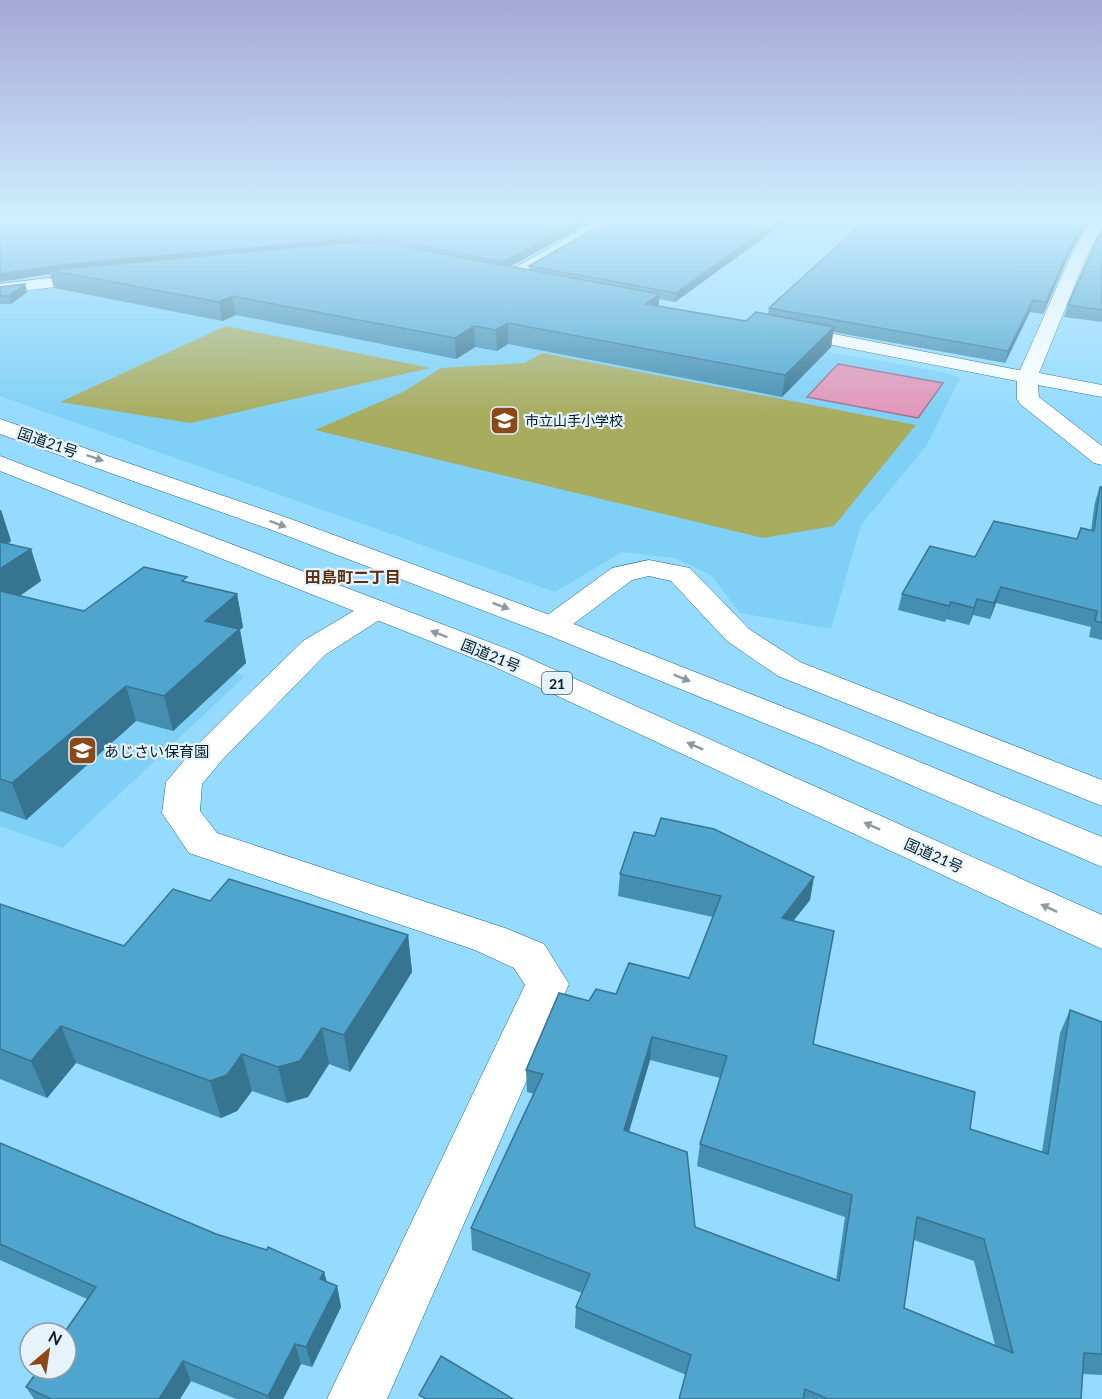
<svg xmlns="http://www.w3.org/2000/svg" width="1102" height="1399" font-family="Lato,'Noto Sans JP',sans-serif">
<style>
.built{fill:#7fd0f7}
.green{fill:#a8ac5f}
.water{fill:#e396b9;stroke:#9f718e;stroke-width:1.5}
.lines{fill:none;stroke-linecap:round;stroke-linejoin:round}
.street-casing{stroke:#196585;stroke-width:1}
.secondary-casing{stroke:#196585;stroke-width:1}
.highway-casing{stroke:#196585;stroke-width:1}
.street{fill:#fff;fill-rule:evenodd}
.secondary{fill:#fff;fill-rule:evenodd}
.highway{fill:#fff;fill-rule:evenodd}
.wall{fill:#448eb1;fill-rule:evenodd}
.shaded-wall{fill:#377490}
.building{fill:#4fa5ce;stroke:#377490;stroke-width:1.5;fill-rule:evenodd}
.oneway{fill:#8c999f}
.labels{text-anchor:middle;dominant-baseline:central;stroke-width:4.5;stroke-linejoin:round;paint-order:stroke}
.far-poi-label{font-size:14px;fill:#001c29;stroke:#e6f3fb;text-anchor:start}
.shield{fill:#e6f3fb;stroke:#455c68;stroke-width:1.5}
.shield-label{font-size:14px;font-weight:bold;fill:#001c29}
.street-label{font-size:15px;fill:#001c29;stroke:#e6f3fb}
.poi-label{font-size:15px;fill:#001c29;stroke:#e6f3fb;text-anchor:start}
.neighbourhood-label{font-size:16px;font-weight:bold;fill:#5c2d0e;stroke:#e6f3fb}
</style>
<rect width="100%" height="100%" fill="#94dbff"/>
<g class="built">
<polygon points="68,283 759,340 943,372 960,378 927,445 861,525 831,629 740,613 711,575 674,558 622,552 555,592 0,396 0,298"/>
<polygon points="0,613 245,676 62,848 0,826"/>
</g>
<g class="green">
<polygon points="226,326 430,368 190,423 60,402"/>
<polygon points="542,353 916,425 834,526 763,538 315,430 403,392 441,368 525,363"/>
</g>
<polygon class="water" points="838,364 943,383 918,418 807,397"/>
<g class="lines">
<defs>
<g id="street">
<polygon points="599,220 616,220 511,282 499,282 497,278"/>
<polygon points="96,272 102,273 104,277 102,281 0,294 0,284"/>
<polygon points="788,325 1034,373 1037,377 1039,397 1102,446 1102,465 1094,463 1020,404 1017,399 1017,381 781,335 779,331 781,327"/>
<polygon points="649,560 690,568 749,629 800,662 1102,780 1102,806 778,676 727,641 671,581 649,576 632,580 564,631 553,634 542,631 538,625 542,619 612,568"/>
<polygon points="377,600 387,603 392,609 387,615 325,655 223,759 202,784 200,811 217,833 505,928 544,944 569,984 387,1399 327,1399 525,985 514,968 475,950 189,853 162,813 166,782 199,743 303,641 367,603"/>
</g>
<polygon id="secondary" points="1091,220 1102,220 1102,227 1085,260 1039,373 1102,385 1102,397 1027,383 1020,381 1017,377 1069,260"/>
<g id="highway">
<polygon points="0,419 288,518 566,621 842,730 1102,837 1102,867 818,745 545,634 269,529 0,434"/>
<polygon points="0,456 515,652 1102,915 1102,949 493,666 0,471"/>
</g>
</defs>
<use href="#street" class="street-casing"/>
<use href="#secondary" class="secondary-casing"/>
<use href="#highway" class="highway-casing"/>
<use href="#street" class="street"/>
<use href="#secondary" class="secondary"/>
<use href="#highway" class="highway"/>
</g>
<g class="wall">
<polygon points="0,220 591,220 591,222 509,266 529,270 529,266 609,220 788,220 675,302 659,299 659,306 746,321 768,314 769,308 1067,259 1043,314 1030,312 1005,363 833,332 831,347 782,397 508,344 497,351 475,347 456,359 236,315 222,321 54,288 50,274"/>
<polygon points="1102,229 1102,322 1064,317 1068,305"/>
<polygon points="25,284 27,292 11,304 0,304 0,287"/>
<polygon points="1100,487 1102,487 1102,640 1089,637 1091,627 996,603 990,619 973,615 969,625 946,619 945,622 898,610 902,594 975,557 1077,539 1091,530 1095,502"/>
<polygon points="0,510 1,510 11,541 7,544 31,549 41,581 20,596 84,611 188,582 237,594 243,627 240,630 246,663 173,731 136,721 26,820 0,811"/>
<path d="M620,874L810,900L793,921L813,1044L970,1129L1042,1152L1060,1033L1070,1010L1102,1022V1375L1083,1374L1081,1399H679L686,1375L575,1328L576,1307L582,1293L472,1250L471,1228L534,1094L527,1092L526,1070L589,1001L689,978L713,917L618,896ZM650,1060L720,1078L700,1144L697,1166L845,1217L836,1280L695,1227L629,1131ZM914,1240L974,1261L995,1345L904,1308Z"/>
<polygon points="210,901 408,935 412,972 350,1072 329,1064 308,1097 287,1103 252,1091 237,1111 221,1118 76,1063 47,1098 0,1079 0,904 124,946"/>
<polygon points="0,1143 216,1234 324,1272 327,1282 337,1286 341,1307 312,1367 301,1364 283,1399 236,1399 191,1381 180,1399 34,1399 26,1387 87,1299 0,1260"/>
</g>
<g class="shaded-wall">
<polygon points="582,220 591,220 591,222 504,270 503,262"/>
<polygon points="778,220 788,220 675,302 676,293"/>
<polygon points="1086,220 1089,220 1067,259 1043,314 1046,302 1070,248"/>
<polygon points="358,238 359,246 49,270 50,274 0,282 0,274 59,265"/>
<polygon points="25,284 27,292 11,304 9,296"/>
<polygon points="660,294 658,314 646,304"/>
<polygon points="232,296 236,315 222,321 219,302"/>
<polygon points="1033,300 1030,312 1005,363 1008,351"/>
<polygon points="508,323 508,344 497,351 496,330"/>
<polygon points="474,326 475,347 456,359 455,338"/>
<polygon points="834,327 831,347 782,397 785,375"/>
<polygon points="1,510 11,541 0,550 0,511"/>
<polygon points="31,549 41,581 0,609 0,569"/>
<polygon points="1001,587 996,603 990,619 994,603"/>
<polygon points="237,594 243,627 240,630 246,663 173,731 164,696 205,621"/>
<polygon points="977,599 973,615 969,625 974,608"/>
<polygon points="951,602 946,619 945,622 949,606"/>
<polygon points="126,686 136,721 26,820 12,783"/>
<polygon points="814,877 810,900 778,940 782,918"/>
<polygon points="408,935 412,972 350,1072 344,1035"/>
<polygon points="61,1026 76,1063 47,1098 31,1061"/>
<polygon points="322,1028 329,1064 308,1097 287,1103 278,1067"/>
<polygon points="652,1037 650,1060 623,1152 624,1130"/>
<polygon points="242,1054 252,1091 237,1111 221,1118 210,1081"/>
<polygon points="324,1272 329,1292 320,1279"/>
<polygon points="337,1286 341,1307 312,1367 306,1347"/>
<polygon points="295,1344 301,1364 283,1399 269,1399 268,1396"/>
<polygon points="183,1361 191,1381 180,1399 159,1399"/>
</g>
<g class="building">
<polygon points="0,220 582,220 503,262 397,241 358,238 59,265 0,274"/>
<polygon points="609,220 778,220 676,293 529,266"/>
<polygon points="866,220 1086,220 1070,248 1046,302 1033,300 1008,351 769,308"/>
<polygon points="1102,229 1102,310 1068,305"/>
<polygon points="357,242 395,245 660,294 646,304 746,321 756,312 834,327 785,375 508,323 496,330 474,326 455,338 232,296 219,302 49,270"/>
<polygon points="25,284 9,296 0,296 0,287"/>
<polygon points="1100,487 1102,487 1102,623 1095,621 1097,611 1001,587 994,603 977,599 974,608 951,602 949,606 902,594 930,546 975,557 994,521 1077,539 1081,528 1094,531"/>
<polygon points="0,542 31,549 0,569"/>
<polygon points="144,567 187,577 182,581 237,594 205,621 239,629 164,696 126,686 12,783 0,779 0,591 84,611"/>
<path d="M661,818L714,829L814,877L782,918L834,931L813,1044L975,1092L970,1129L1048,1154L1070,1010L1102,1022V1354L1084,1353L1081,1399H828L805,1389L803,1399H679L691,1355L576,1307L590,1274L471,1228L543,1074L526,1070L559,993L589,1001L596,989L616,994L629,963L689,978L721,896L620,874L634,832L655,836ZM652,1037L727,1056L700,1144L852,1195L839,1281L695,1227L687,1152L624,1130ZM917,1217L984,1239L1013,1353L904,1308Z"/>
<polygon points="229,879 408,935 344,1035 322,1028 300,1061 278,1067 242,1054 227,1075 210,1081 61,1026 31,1061 0,1049 0,904 124,946 173,889 210,901"/>
<polygon points="0,1143 216,1234 267,1250 268,1247 324,1272 320,1279 337,1286 306,1347 295,1344 268,1396 183,1361 159,1399 51,1399 26,1387 39,1369 66,1369 66,1333 64,1333 96,1287 0,1244"/>
<polygon points="441,1356 513,1399 426,1399 419,1395"/>
</g>
<defs><path id="oneway-solid" d="M-6-.8H1V-3.2L6.5 0L1 3.2V.8H-6Z" transform="scale(1.5)"/></defs>
<g class="oneway">
<use href="#oneway-solid" transform="translate(95 458) rotate(19)"/>
<use href="#oneway-solid" transform="translate(278 524) rotate(20)"/>
<use href="#oneway-solid" transform="translate(501 606) rotate(20)"/>
<use href="#oneway-solid" transform="translate(439 634) rotate(-159)"/>
<use href="#oneway-solid" transform="translate(682 678) rotate(22)"/>
<use href="#oneway-solid" transform="translate(695 746) rotate(-156)"/>
<use href="#oneway-solid" transform="translate(872 826) rotate(-156)"/>
<use href="#oneway-solid" transform="translate(1049 908) rotate(-155)"/>
</g>
<linearGradient id="sky" x2="0" y2="1"><stop stop-color="#a6a8d5"/><stop offset="0.53" stop-color="#cfefff"/><stop offset="1" stop-color="#cfefff" stop-opacity="0"/></linearGradient>
<rect width="1102" height="416" fill="url(#sky)"/>
<defs>
<symbol id="school-square" viewBox="-11 -11 22 22"><rect x="-9" y="-9" width="18" height="18" rx="4" fill="#8b4819" stroke="#e6f3fb"/><path d="M0-5L7-2L0 1L-7-2ZM-4 1L0 2.5L4 1V4Q0 6-4 4Z" fill="#fff"/></symbol>
</defs>
<g fill-rule="evenodd">
<use href="#school-square" x="488" y="404" width="33" height="33"/>
<use href="#school-square" x="66" y="734" width="33" height="33"/>
</g>
<g class="labels">
<g class="far-poi-label">
<text x="525" y="420">市立山手小学校</text>
</g>
<rect class="shield" x="542" y="672" width="30" height="22" rx="4.5"/>
<g class="shield-label">
<text x="557" y="683">21</text>
</g>
<g class="street-label">
<text transform="translate(48 442) rotate(19)">国道21号</text>
<text transform="translate(491 655) rotate(22)">国道21号</text>
<text transform="translate(934 855) rotate(24)">国道21号</text>
</g>
<g class="poi-label">
<text x="104" y="751">あじさい保育園</text>
</g>
<g class="neighbourhood-label">
<text x="353" y="576">田島町二丁目</text>
</g>
</g>
<g transform="translate(48 1351) rotate(29)"><circle r="28" fill="#e6f3fb" stroke="#8a9da7" stroke-width="1.5"/>
<path d="M0-4.5L10 22L0 15L-10 22Z" fill="#8b4819"/>
<text y="-9" font-size="16" font-weight="bold" text-anchor="middle" fill="#001c29">N</text>
</g>
</svg>
